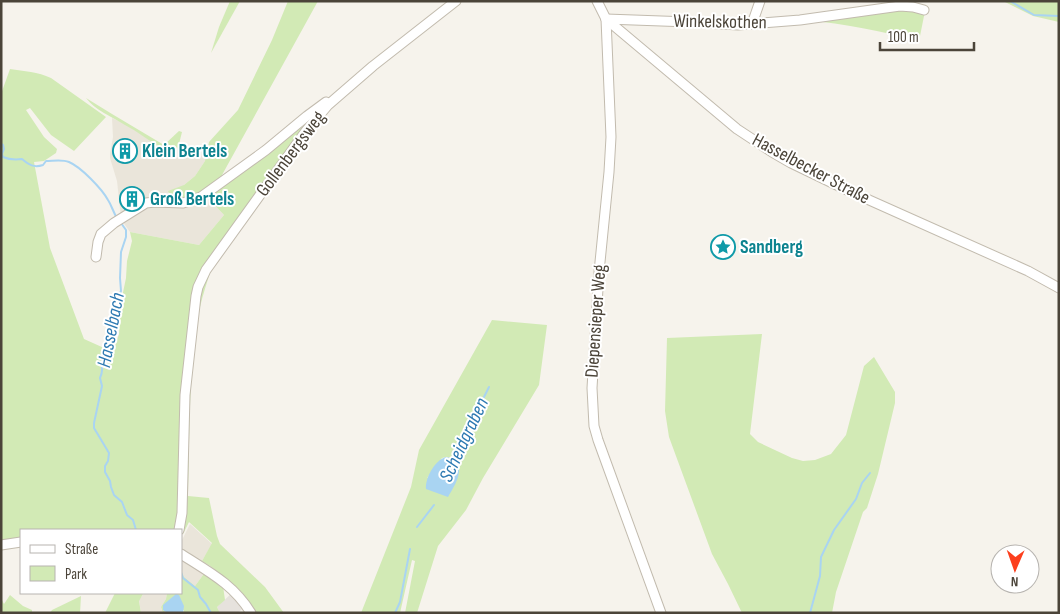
<svg xmlns="http://www.w3.org/2000/svg" width="1060" height="614" font-family="'Sofia Sans Condensed',sans-serif">
<style>
.residential{fill:#eae5da}
.industrial{fill:#e6e2dd}
.green{fill:#d2eab5;fill-rule:evenodd}
.water{fill:#a9d4f2}
.lines{fill:none;stroke-linecap:round;stroke-linejoin:round}
.stream{stroke:#a9d4f2;stroke-width:2}
.minor-casing{stroke:#c2bbae;stroke-width:11}
.minor{stroke:#fff;stroke-width:9}
.labels{text-anchor:middle;dominant-baseline:central;stroke-width:4;stroke-linejoin:round;paint-order:stroke}
.street-label{font-size:19px;fill:#4b4439;stroke:#fff}
.culture-label{font-size:19px;font-weight:bold;fill:#0d838f;stroke:#fff;text-anchor:start}
.water-label{font-size:20px;font-style:italic;fill:#2e7ab2;stroke:#fff}
</style>
<rect width="100%" height="100%" fill="#f6f3ec"/>
<g class="residential">
<polygon points="112,118 127,125 162,148 167,146 207,153 205,161 195,176 184,185 206,196 224,215 199,245 130,232 125,225 121,218 117,181 110,158 110,154 113,137"/>
<polygon points="190,524 212,544 202,561 206,571 195,586 184,577 181,573 181,542"/>
<polygon points="144,593 167,593 166,599 161,607 163,613 141,613 139,600"/>
</g>
<polygon class="industrial" points="233,592 243,608 238,613 220,613 217,607"/>
<g class="green">
<polygon points="230,1 240,1 211,53 219,27"/>
<polygon points="288,1 318,1 222,175 227,177 192,198 173,201 168,191 184,185 195,176 205,161 209,142 238,110 272,40"/>
<polygon points="1003,1 1059,1 1059,22 1033,16"/>
<path d="M881,9L925,11L919,41C881,31 845,24 806,20Z"/>
<path d="M10,69C24,71 38,72 51,78L106,117L74,151L51,135L30,108L26,110L44,137L57,149L56,153L44,161L34,162L50,248L84,339L113,352L119,334L121,302L126,278L127,261L132,241L130,232L199,245L224,215L206,196L317,110L250,204L195,295L177,530H21V539L1,542V94Z"/>
<path d="M86,98L112,114L164,145L179,131L182,132L178,148L167,146L162,149C150,141 138,132 125,125C112,117 95,110 86,98Z"/>
<path d="M208,270H211C207,282 203,294 200,307C188,369 190,433 188,496L209,498L217,536L220,544L265,587L284,613H254C238,593 224,573 202,561L212,543L189,522L183,534H181L186,396L197,302Z"/>
<path d="M492,320L547,325L539,385L483,478L466,510L438,546L417,613H405L415,561L412,560L400,613H361L411,487L419,450ZM446,457L456,459L427,478L442,458Z"/>
<polygon points="762,334 750,434 758,442 792,458 803,461 815,460 831,454 846,435 864,366 874,357 895,392 895,403 878,474 867,508 863,512 836,592 832,613 742,613 728,584 712,554 669,437 665,411 667,338"/>
<polygon points="181,571 184,577 195,586 206,571 223,586 225,600 217,607 220,613 183,613 184,610 163,610 167,613 163,613 161,607 166,599 167,593 181,593"/>
<polygon points="115,593 143,594 139,601 141,613 105,613"/>
<polygon points="10,595 23,606 32,610 32,613 1,613 1,598 4,604"/>
<polygon points="81,596 80,613 50,613 52,610"/>
</g>
<g class="water">
<path d="M446,457L456,459C464,472 455,485 448,497L426,489C425,478 435,460 446,457Z"/>
<polygon points="176,594 179,595 184,606 183,613 167,613 163,610 163,605"/>
</g>
<g class="lines">
<g class="stream">
<polyline points="1010,1 1034,15 1059,16"/>
<path d="M1,144L3,145L4,149L2,154L3,157C10,160 15,160 22,159C29,165 34,168 43,165L46,161C53,161 62,159 69,162C81,167 102,189 108,200C112,206 113,212 117,218"/>
<path d="M121,223L126,230V237L121,252L120,278L121,291L114,306L115,309L112,313C114,330 105,346 102,362C101,370 104,369 100,378L102,386L94,423V428L109,453L108,461L105,466V472L110,481L111,487L114,495L122,502L127,515L133,520L136,530"/>
<polyline points="453,459 489,387"/>
<polyline points="417,527 434,505"/>
<polyline points="181,572 183,578 198,590 200,597 206,604 211,613"/>
<polyline points="395,613 400,602 410,549"/>
<polyline points="810,613 820,576 821,557 834,530 856,499 862,483 870,473"/>
</g>
<defs>
<g id="minor">
<polyline points="597,1 606,19 737,129 772,152 791,163 849,191 1028,271 1059,288"/>
<polyline points="606,19 611,137 609,172 599,272 592,388 594,426 598,440 661,613"/>
<polyline points="606,19 689,22 738,25 800,20 900,6 913,7 924,10"/>
<polyline points="752,24 760,1"/>
<polyline points="96,257 98,242 101,234 114,223 146,203 155,202 183,203 201,197 266,150 307,116 326,102"/>
<polyline points="179,530 182,513 185,395 196,296 198,287 206,270 306,131 328,105 373,66 456,1"/>
<polyline points="1,545 21,542"/>
<path d="M181,554C209,572 233,584 251,613"/>
</g>
</defs>
<use href="#minor" class="minor-casing"/>
<use href="#minor" class="minor"/>
</g>
<defs>
<symbol id="building-ring" viewBox="-11 -11 22 22"><circle r="9.5" fill="#fff" stroke="#0f9aa8" stroke-width="1.5"/><path d="M-4-6H4V6H1V3H-1V6H-4ZM-2.5-4.3h1.7v1.8h-1.7ZM.8-4.3h1.7v1.8H.8ZM-2.5-1h1.7V.8h-1.7ZM.8-1h1.7V.8H.8Z" fill="#0f9aa8"/></symbol>
<symbol id="sight-ring" viewBox="-11 -11 22 22"><circle r="9.5" fill="#fff" stroke="#0f9aa8" stroke-width="1.5"/><path d="M0-6L1.8-2.2L6-1.7L2.9 1.2L3.7 5.4L0 3.3L-3.7 5.4L-2.9 1.2L-6-1.7L-1.8-2.2Z" fill="#0f9aa8"/></symbol>
</defs>
<g fill-rule="evenodd">
<use href="#building-ring" x="111" y="137" width="28" height="28"/>
<use href="#building-ring" x="118" y="185" width="28" height="28"/>
<use href="#sight-ring" x="709" y="233" width="28" height="28"/>
</g>
<g class="labels">
<g class="street-label">
<text transform="translate(720 22) rotate(1)">Winkelskothen</text>
<text transform="translate(291 154) rotate(-53)">Gollenbergsweg</text>
<text transform="translate(811 169) rotate(28)">Hasselbecker Straße</text>
<text transform="translate(596 321) rotate(-86)">Diepensieper Weg</text>
</g>
<g class="culture-label">
<text x="142" y="151">Klein Bertels</text>
<text x="150" y="199">Groß Bertels</text>
<text x="740" y="247">Sandberg</text>
</g>
<g class="water-label">
<text transform="translate(111 330) rotate(-79)">Hasselbach</text>
<text transform="translate(464 440) rotate(-65)">Scheidgraben</text>
</g>
</g>
<rect width="1060" height="614" fill="none" stroke="#4b4439" stroke-width="5"/>
<rect x="20" y="529" width="162" height="65" fill="#ffffff" stroke="#b7b4b0"/>
<rect x="30" y="545" width="25" height="8" fill="#ffffff" stroke="#b7b4b0"/>
<text x="65" y="554" font-size="15" fill="#4b4439">Straße</text>
<rect x="30" y="566" width="25" height="15" fill="#d2eab5" stroke="#b7b4b0"/>
<text x="65" y="579" font-size="15" fill="#4b4439">Park</text>
<g transform="translate(1015 569) rotate(182)"><circle r="24" fill="#ffffff" stroke="#b7b4b0"/>
<path d="M0-4L9 19L0 12L-9 19Z" fill="#fc3f1d"/>
<text y="-8" font-size="14" font-weight="bold" text-anchor="middle" fill="#4b4439">N</text>
</g>
<path d="M880 42v8h94v-8" fill="none" stroke="#4b4439" stroke-width="2.5"/>
<text x="888" y="42" font-size="15" fill="#4b4439" stroke="#ffffff" stroke-width="4" paint-order="stroke">100 m</text>
</svg>
